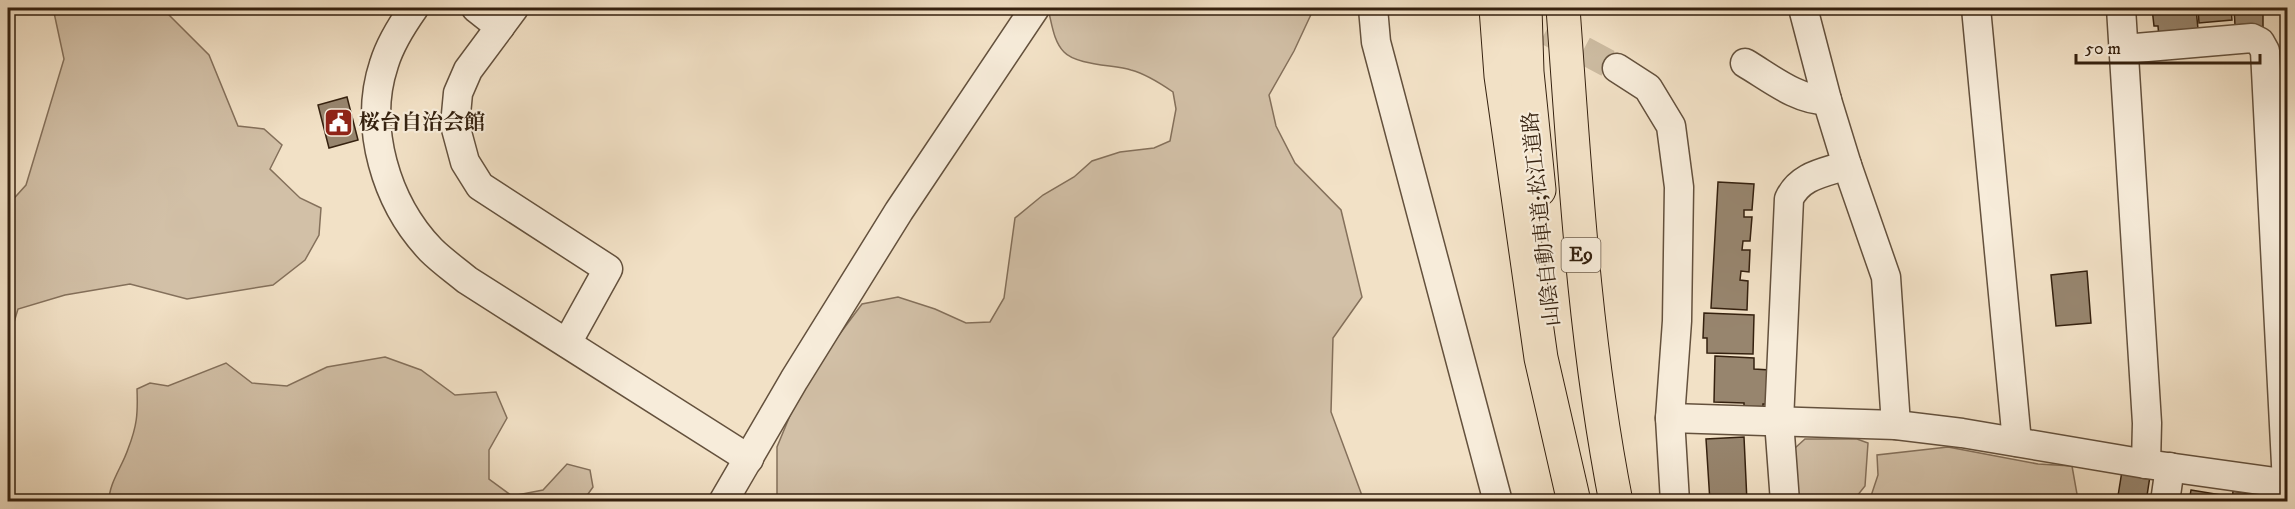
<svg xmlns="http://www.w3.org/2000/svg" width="2295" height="509" font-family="'IM FELL DW Pica','Noto Serif JP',serif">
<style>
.green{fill:#d2c0a7;stroke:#84705b;stroke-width:1.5}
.building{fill:#97856e;stroke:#35210f;stroke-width:1.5}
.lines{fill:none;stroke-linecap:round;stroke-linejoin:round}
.street-tunnel{stroke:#ccbba1;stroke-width:28;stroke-dasharray:28 14;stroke-linecap:butt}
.street-casing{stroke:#64513d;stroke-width:31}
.highway-casing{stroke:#35210f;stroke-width:35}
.street{stroke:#f7ecda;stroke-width:28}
.highway{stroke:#f2e1c6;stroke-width:33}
.labels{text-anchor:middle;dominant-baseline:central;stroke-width:4.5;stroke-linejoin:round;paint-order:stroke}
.shield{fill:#f7ecda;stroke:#6f5e4c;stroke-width:1.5}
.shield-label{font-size:20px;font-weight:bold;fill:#35210f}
.poi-label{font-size:21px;font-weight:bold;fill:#35210f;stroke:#f7ecda;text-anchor:start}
.street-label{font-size:21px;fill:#35210f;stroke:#f7ecda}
</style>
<rect width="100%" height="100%" fill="#f2e1c6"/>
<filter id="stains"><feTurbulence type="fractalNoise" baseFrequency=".00333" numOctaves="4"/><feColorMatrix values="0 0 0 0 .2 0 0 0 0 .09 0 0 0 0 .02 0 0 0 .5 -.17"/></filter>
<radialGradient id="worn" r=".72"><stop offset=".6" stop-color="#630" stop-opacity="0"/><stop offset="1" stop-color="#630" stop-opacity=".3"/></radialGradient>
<g class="green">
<polygon points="53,8 167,8 167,13 209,55 238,126 264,129 282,145 270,169 300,198 321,208 319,235 305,260 273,285 187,299 130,284 65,295 18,309 8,342 8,205 26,185 64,59"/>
<path d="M1052,8H1314L1294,51L1269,95L1276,126L1295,163L1341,210L1362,297L1333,338L1331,412L1364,501L777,502V447L796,401L827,351L862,304L898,297L935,309L966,323L990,322L1004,298L1015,218L1043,195L1074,177L1092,161L1120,152L1154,148L1170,141L1176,109L1173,92C1160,83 1146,74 1131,70C1114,65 1076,65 1064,52C1054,42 1052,25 1049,13Z"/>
<path d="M385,357L421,370L455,395L496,392L507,418L489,450V479L512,496L543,490L567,464L590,470L593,487L583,501H109C109,483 122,467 128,449C137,426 138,414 137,389L150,383L168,386L226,363L252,383L287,386L327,367Z"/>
<polygon points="1805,439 1857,439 1868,443 1865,486 1853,501 1796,501 1795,448"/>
<polygon points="1948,447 2038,464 2072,466 2077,494 2072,502 1869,502 1878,475 1877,455"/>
</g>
<g class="building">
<polygon points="2152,8 2196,8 2198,29 2159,38 2158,26 2154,26"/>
<polygon points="2198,8 2231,8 2232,20 2199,23"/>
<polygon points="2234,8 2263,8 2263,27 2252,28 2251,24 2235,25"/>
<polygon points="347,97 358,140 329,148 318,105"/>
<polygon points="1718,182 1754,184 1752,210 1744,210 1744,217 1752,217 1750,241 1743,241 1742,250 1750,250 1749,272 1741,271 1740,280 1748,281 1747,310 1711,308"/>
<polygon points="2087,271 2091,323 2056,326 2051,275"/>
<polygon points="1704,313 1754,315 1753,354 1707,353 1707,338 1703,338"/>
<polygon points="1715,356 1754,358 1754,369 1770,370 1769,404 1763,404 1763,409 1744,409 1744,403 1714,402"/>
<polygon points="1744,437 1747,502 1710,502 1706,439"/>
<polygon points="2122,471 2150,476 2146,502 2117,502"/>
<polygon points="2191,490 2222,495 2221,502 2189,502"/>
<polygon points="2233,491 2264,496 2263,502 2232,502"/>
</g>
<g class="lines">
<polyline class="street-tunnel" points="1509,11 1617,68"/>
<defs>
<g id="street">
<path d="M414,8C402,25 390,44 384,64C363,127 386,203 431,250C442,261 455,270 467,280L749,459"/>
<polyline points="476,8 500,27"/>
<polyline points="514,8 468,70 458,93 455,125 465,162 480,186 608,269 567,343"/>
<polyline points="1373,8 1376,42 1498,502"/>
<polyline points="1803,8 1827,100 1847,165"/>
<polyline points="1976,8 2017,442"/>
<polyline points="2121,8 2147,423 2146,464"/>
<polyline points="2124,49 2252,38 2260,42 2265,51 2287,484"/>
<path d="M1745,63C1769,77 1798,101 1827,100"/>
<polyline points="1617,68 1648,88 1671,126 1679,187 1677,321 1670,418 1675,502"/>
<polyline points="1670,418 1896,425 1962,433 2146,464 2288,484"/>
<polyline points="723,502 794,380 899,211 1035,8"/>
<path d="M1785,502L1779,421L1789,199C1800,175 1824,173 1847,165L1886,277L1896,425"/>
<polyline points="2165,502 2170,467"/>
</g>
<g id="highway">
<polyline points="1496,8 1501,76 1541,358 1574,502"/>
<polyline points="1525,8 1527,72 1539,190"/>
<path d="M1563,8C1575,173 1584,339 1616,502"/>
</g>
</defs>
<use href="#street" class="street-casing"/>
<use href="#highway" class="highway-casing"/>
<use href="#street" class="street"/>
<use href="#highway" class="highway"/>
</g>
<defs>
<symbol id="civic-square" viewBox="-11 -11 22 22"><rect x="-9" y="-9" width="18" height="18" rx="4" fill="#8f2418" stroke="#f7ecda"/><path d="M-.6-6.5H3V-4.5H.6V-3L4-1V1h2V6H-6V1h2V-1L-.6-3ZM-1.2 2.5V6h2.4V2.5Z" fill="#fff"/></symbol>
</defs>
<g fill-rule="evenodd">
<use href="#civic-square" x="322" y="106" width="33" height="33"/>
</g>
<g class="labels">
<rect class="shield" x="1561.5" y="238" width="39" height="34" rx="4.5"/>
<g class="shield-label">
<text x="1581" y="255">E9</text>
</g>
<g class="poi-label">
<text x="359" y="123">桜台自治会館</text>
</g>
<g class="street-label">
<text transform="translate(1542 219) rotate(-96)">山陰自動車道;松江道路</text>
</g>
</g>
<rect width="2295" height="509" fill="none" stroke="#f2e1c6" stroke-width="30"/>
<rect x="9" y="9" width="2277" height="491" fill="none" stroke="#35210f" stroke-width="3"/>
<rect x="15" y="15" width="2265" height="479" fill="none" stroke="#35210f" stroke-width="1.5"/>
<path d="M2076 54v9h184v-9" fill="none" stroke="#35210f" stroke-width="3"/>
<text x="2085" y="54" font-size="18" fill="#35210f" stroke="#f7ecda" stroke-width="4.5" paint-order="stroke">50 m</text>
<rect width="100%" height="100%" filter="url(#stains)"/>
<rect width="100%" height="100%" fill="url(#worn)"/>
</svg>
